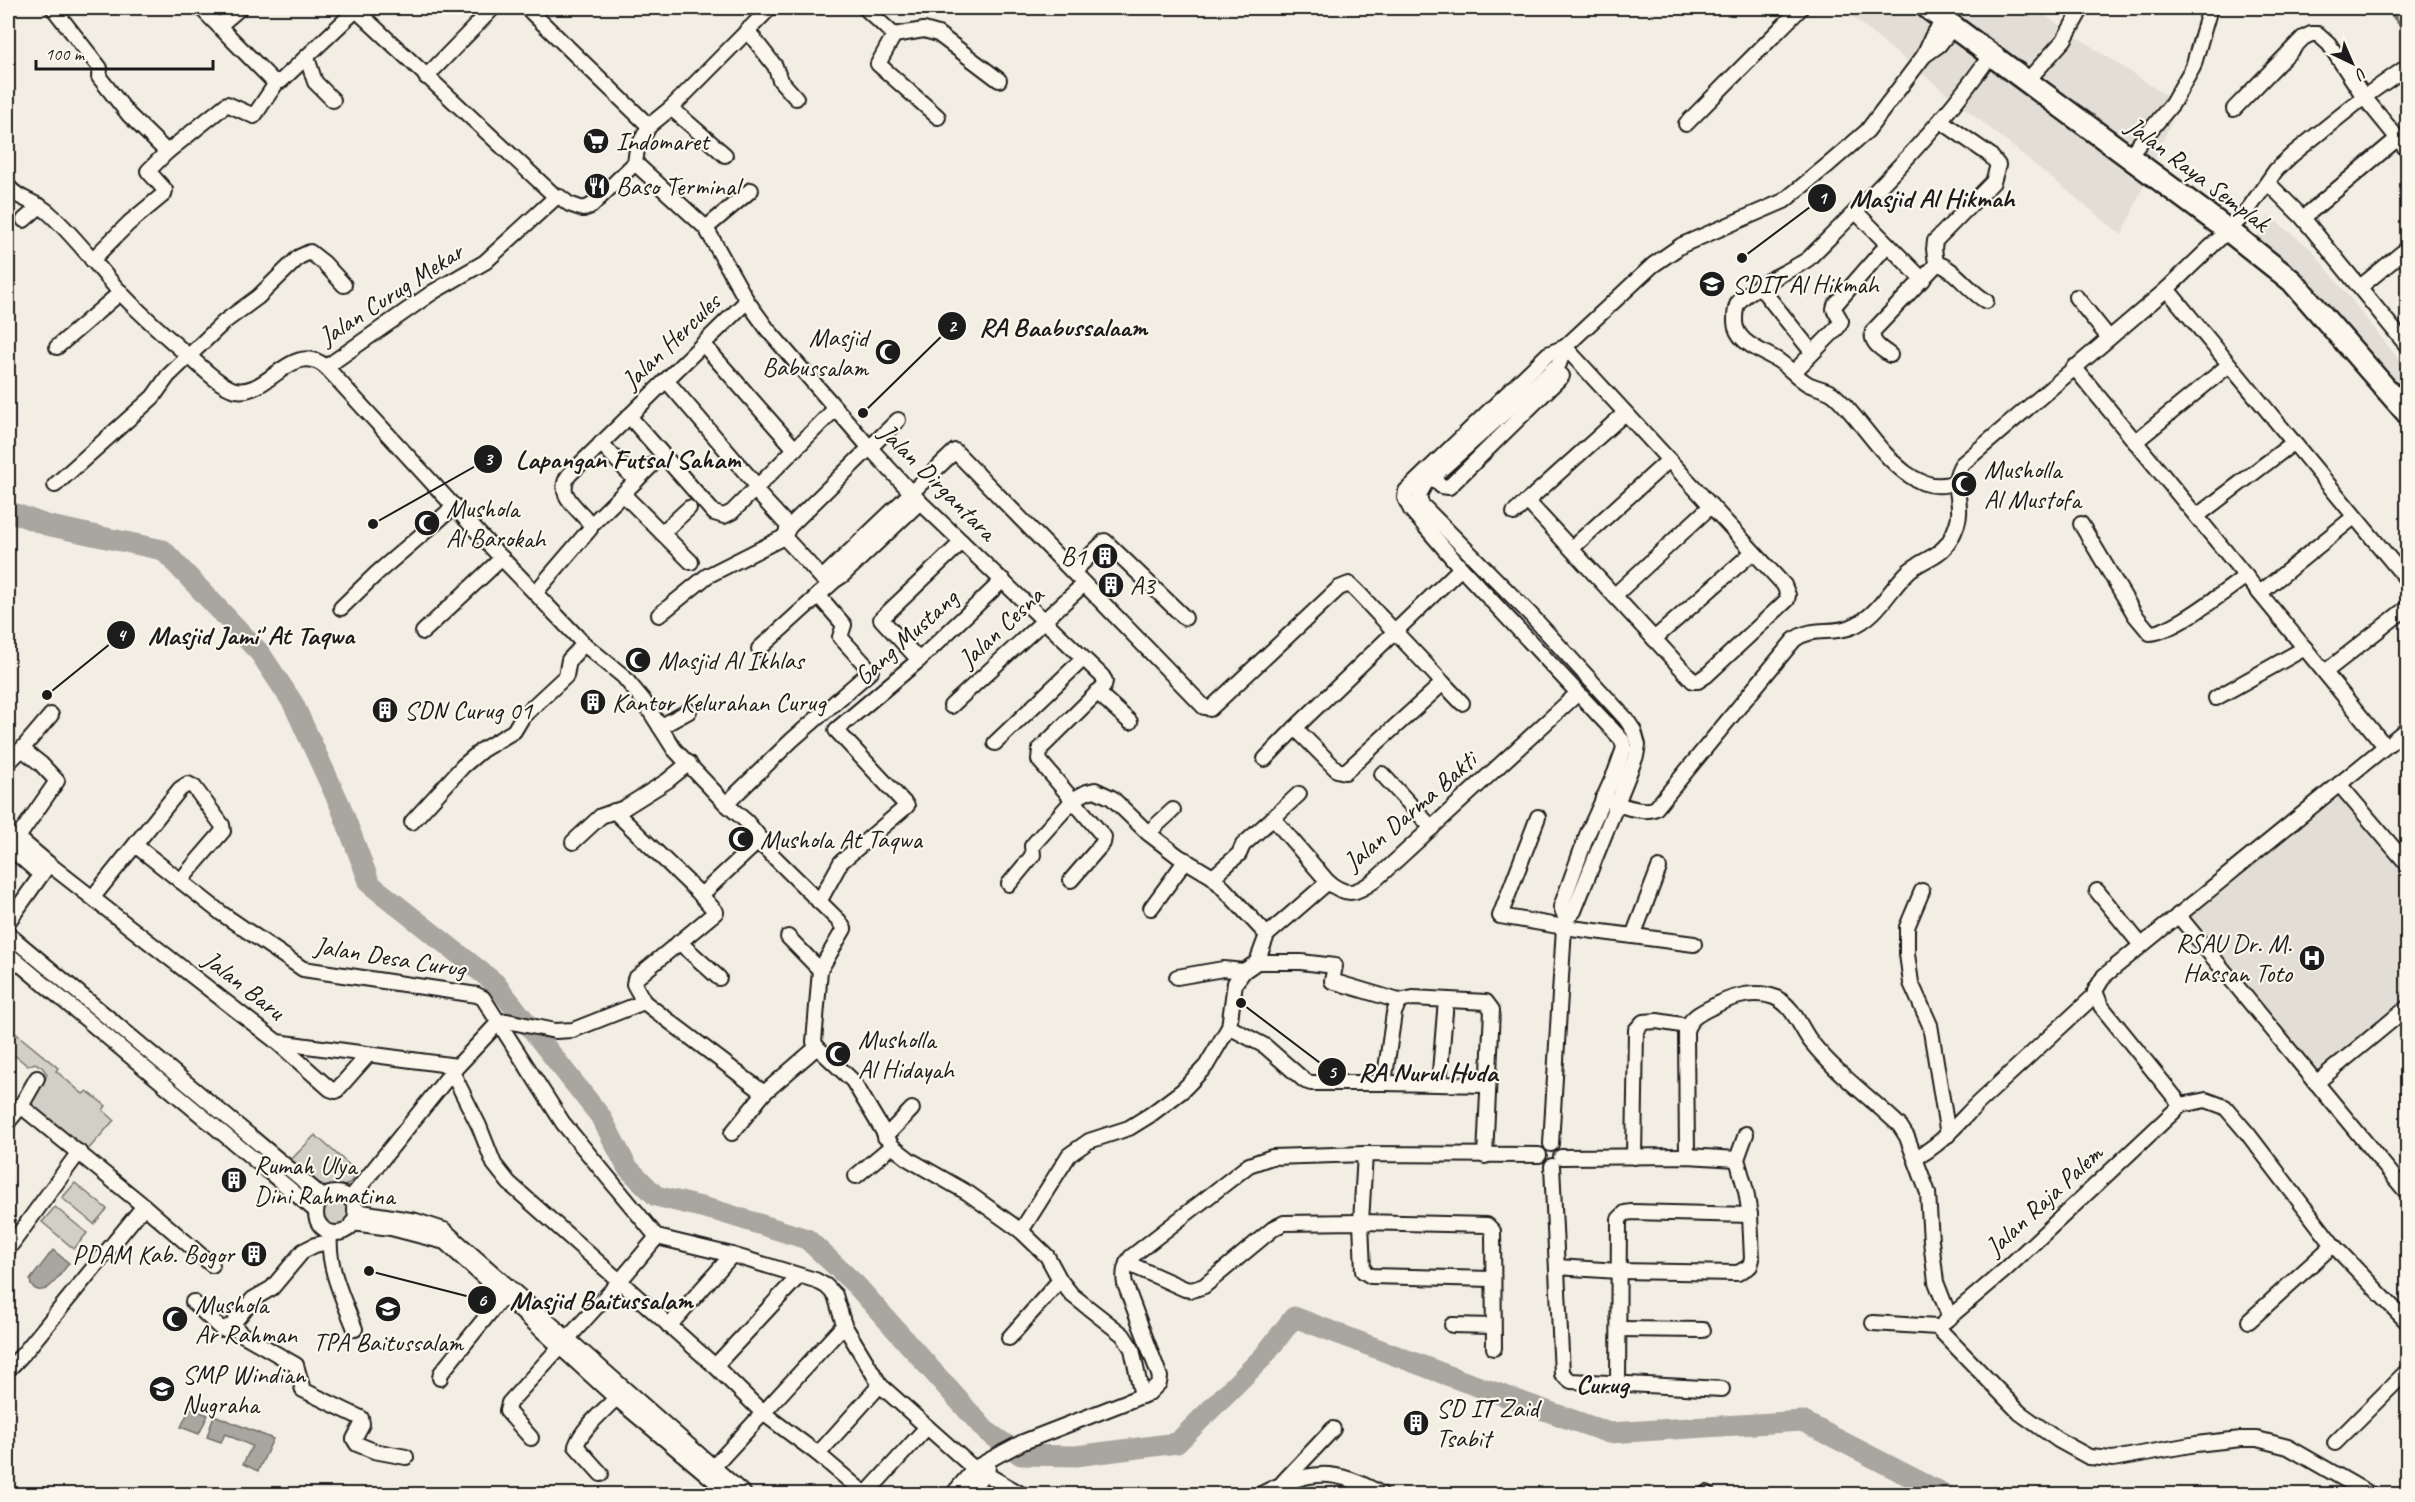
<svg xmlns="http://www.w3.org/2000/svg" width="2415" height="1502" font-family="Caveat,sans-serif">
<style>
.built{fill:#e2ded5}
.green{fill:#d2cfc6;stroke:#777671;stroke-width:1.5}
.water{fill:#a9a6a0;stroke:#716f6b;stroke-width:1.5}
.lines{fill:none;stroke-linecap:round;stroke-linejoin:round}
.stream{stroke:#716f6b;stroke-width:4}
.river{stroke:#a9a6a0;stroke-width:21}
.minor-casing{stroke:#1c1c1c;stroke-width:18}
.primary-casing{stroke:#1c1c1c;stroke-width:26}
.minor{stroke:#fbf7ec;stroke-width:14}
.primary{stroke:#fbf7ec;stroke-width:21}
.labels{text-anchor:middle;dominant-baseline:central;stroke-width:4.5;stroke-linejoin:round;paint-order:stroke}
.poi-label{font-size:26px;fill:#1c1c1c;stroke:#fbf7ec;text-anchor:start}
.street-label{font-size:26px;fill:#1c1c1c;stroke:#fbf7ec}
.neighbourhood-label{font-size:27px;font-weight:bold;fill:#1c1c1c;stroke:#fbf7ec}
.leader{fill:none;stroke:#1c1c1c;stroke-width:2}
.callout-dot{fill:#1c1c1c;stroke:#fbf7ec;stroke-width:2}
.mark-label{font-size:18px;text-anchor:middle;font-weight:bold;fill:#fff}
.callout-label{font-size:27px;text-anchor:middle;font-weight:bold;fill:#1c1c1c;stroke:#fbf7ec;stroke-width:4.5;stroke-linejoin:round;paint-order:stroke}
</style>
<rect width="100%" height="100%" fill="#f2eee4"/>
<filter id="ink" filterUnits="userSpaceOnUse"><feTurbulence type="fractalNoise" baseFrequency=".0167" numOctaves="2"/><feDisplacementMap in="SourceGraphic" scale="12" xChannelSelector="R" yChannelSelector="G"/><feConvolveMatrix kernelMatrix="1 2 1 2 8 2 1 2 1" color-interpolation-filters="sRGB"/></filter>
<g filter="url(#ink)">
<g class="built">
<polygon points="1841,8 2033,8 2179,104 2122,235"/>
<polygon points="2269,216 2311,249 2407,370 2407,407 2295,276 2258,237"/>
<polygon points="2340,786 2407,870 2407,1001 2319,1075 2180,915"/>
</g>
<g class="green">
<polygon points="8,1027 58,1068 56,1071 83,1094 87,1091 106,1106 103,1110 114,1120 79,1160 17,1109 45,1080 47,1074 42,1067 35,1063 28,1066 8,1050"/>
<path d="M315,1135L354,1169C356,1188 335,1191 320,1185C309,1180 299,1170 289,1162Z"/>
<polygon points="75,1183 107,1209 94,1224 62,1198"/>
<circle cx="336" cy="1213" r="16"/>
<polygon points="55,1207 87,1233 74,1249 42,1222"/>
</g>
<g class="water">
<path d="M53,1250L69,1263C60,1274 45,1302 31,1285L30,1280Z"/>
<polygon points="190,1408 208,1415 199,1434 181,1427"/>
<polygon points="214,1415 273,1439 258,1471 243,1464 252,1446 225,1434 221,1442 207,1437"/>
</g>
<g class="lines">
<polyline class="stream" points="2387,8 2408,34"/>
<polyline class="river" points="8,511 46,525 163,550 260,653 293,703 340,805 370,884 495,983 601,1117 627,1167 656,1196 717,1211 807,1239 856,1285 986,1431 1021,1455 1076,1456 1177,1443 1263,1357 1294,1317 1460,1380 1609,1433 1802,1421 1944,1494"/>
<defs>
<g id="minor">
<polyline points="53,8 100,68 99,77 129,115 167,152"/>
<polyline points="201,8 273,81 281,81 356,10"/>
<polyline points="354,8 556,197"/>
<polyline points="527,8 649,126"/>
<polyline points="865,8 894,35 878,64 938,117"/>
<polyline points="219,26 240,8"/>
<polyline points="747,30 775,66 780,80 796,98"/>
<polyline points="894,35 924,30 938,34 999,80"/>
<polyline points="1925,55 1939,45 1953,27"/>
<polyline points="307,58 315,82 333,100"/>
<polyline points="426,77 493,8"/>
<polyline points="2026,82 2064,40 2082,8"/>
<polyline points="671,108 725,155"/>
<polyline points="2234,109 2303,38 2311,34 2318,34 2329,44 2364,97 2408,151"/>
<polyline points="1686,124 1801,8"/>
<polyline points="2129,156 2172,104 2193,67 2210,8"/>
<polyline points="635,163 706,228 747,301 768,330 869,447 920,502 1102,676 1105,681 1104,686 1040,749 1039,760 1104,837 1103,843 1071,880"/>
<polyline points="2268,183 2303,218 2408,347"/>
<path d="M8,186C18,200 36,201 49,213C75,236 96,265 119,291C141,315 167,337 192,359C204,369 217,383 232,389C266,401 291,338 326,367L433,292L485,262L556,197H560L569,204L583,209L591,206L635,163L637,149L649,126L671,108L770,8"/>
<polyline points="1856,212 1923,280"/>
<polyline points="2303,218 2397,139"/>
<polyline points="24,220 40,206"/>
<polyline points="706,228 751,190"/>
<polyline points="92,260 129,223 164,194 165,190 148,171 167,152 227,104 254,116 277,82"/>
<path d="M1936,263C1955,268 1968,291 1986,301"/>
<polyline points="1760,287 1812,352"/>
<polyline points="2360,287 2408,248"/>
<polyline points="2167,289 2408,581"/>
<polyline points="2076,297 2109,338"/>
<polyline points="703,344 795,449"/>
<polyline points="57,347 121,292"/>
<path d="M1890,355C1882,349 1870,343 1873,331L1934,267L1936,263L1934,249L1935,241L1993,182L1998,165L1990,155L1941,121"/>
<polyline points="326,367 494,550 584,644 623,676 643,700 674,749 726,804 746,821 761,839 763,846 839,921 844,929 820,970 814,1042 817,1047"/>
<polyline points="2074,367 2385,746"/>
<polyline points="1794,372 1838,327 1841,321 1834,309 1835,305 1887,245"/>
<polyline points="666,380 757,486"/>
<polyline points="629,416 714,513 724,516 732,512 835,409"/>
<polyline points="2135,442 2229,365"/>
<polyline points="601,443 636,481"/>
<polyline points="1434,478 1441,486 1449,487 1562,376 1554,368"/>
<path d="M1955,482C1903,503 1866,420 1833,394C1826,389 1816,388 1808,384C1798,378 1789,368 1779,361C1764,351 1734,343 1735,320C1735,314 1735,308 1738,303C1748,288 1791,271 1808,259C1873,194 1939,130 1992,53"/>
<polyline points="55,485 153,397 168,376 224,322 258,297 299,257 310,252 324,263 344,285"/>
<polyline points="754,489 789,527"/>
<polyline points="623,494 691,562"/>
<polyline points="1528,502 1693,681 1698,681 1707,675 1787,600 1788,595 1784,585 1565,347"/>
<polyline points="1514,513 1625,413"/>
<polyline points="2197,516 2293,443"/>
<path d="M2081,524L2135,615L2150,633C2173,633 2225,591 2246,576"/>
<polyline points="591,525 652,465"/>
<polyline points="662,533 689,508"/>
<polyline points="784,537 789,527 898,420"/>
<polyline points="784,537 822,578"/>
<polyline points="1572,548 1669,460"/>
<polyline points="1073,572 1105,541 1185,618"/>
<polyline points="822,578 955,451 1204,707"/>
<path d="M536,592L590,529L591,525C580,509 554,495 569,475L747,301"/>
<polyline points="2260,593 2354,517"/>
<polyline points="1615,595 1711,506"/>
<polyline points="341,608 377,573 455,506"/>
<polyline points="659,615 707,576 784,537"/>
<polyline points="423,632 502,558"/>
<polyline points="1654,639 1753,552"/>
<polyline points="759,649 834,581 843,575 920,502"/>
<polyline points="919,660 881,619 962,542"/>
<polyline points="2325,672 2408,607"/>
<polyline points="1443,683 1462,703"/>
<polyline points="1097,692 1130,722"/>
<polyline points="2216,698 2305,648"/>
<polyline points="951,706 1084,584"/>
<path d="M1210,709L1339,588L1349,584C1360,593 1369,605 1379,615C1400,637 1422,660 1443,683L1345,772L1337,770L1295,728L1461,568"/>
<polyline points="660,727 689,711"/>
<polyline points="2408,728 2104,976 2095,991 2101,1006 2181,1105 2206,1100 2225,1107 2248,1134 2333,1245 2408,1323"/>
<polyline points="995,743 1083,659"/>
<polyline points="22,749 51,715"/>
<polyline points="1265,759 1295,728"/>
<polyline points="8,763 22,749 41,764 57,781 10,849"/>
<polyline points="1382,774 1432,828"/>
<polyline points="2339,784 2408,865"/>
<path d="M1603,798C1617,804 1642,815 1656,808L1794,640C1812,626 1830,635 1851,627C1879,616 1889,589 1910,570C1924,559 1941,556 1950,540C1955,531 1960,518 1959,509C1959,490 1951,482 1962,464L2167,289L2245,214L2276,170L2293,154L2364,97L2408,66"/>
<polyline points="726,804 792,740 871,671 840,637 844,625 818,595"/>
<polyline points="1538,817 1500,916 1564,927 1694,944"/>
<polyline points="1273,818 1299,794"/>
<polyline points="412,822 463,766 482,750 514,731 523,716 566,676 569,660 584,644"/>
<polyline points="1148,833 1173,810"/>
<polyline points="17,837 49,864"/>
<polyline points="573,842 601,816 624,808 667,781 689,763"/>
<polyline points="135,845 221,913 303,969 477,995 483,998 563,1123 657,1237 732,1255 815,1280 826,1286 835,1295 844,1325 880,1385 970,1465 1021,1494"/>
<polyline points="8,846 41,875"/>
<polyline points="1213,877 1239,854 1243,845 1273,818 1328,882"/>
<polyline points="1009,884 1033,855 1032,846 1074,799 1087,792 1095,790 1112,798 1148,833 1178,856 1213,877 1267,935"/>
<polyline points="1922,891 1907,927 1907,954 1911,983 1930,1025 1948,1135"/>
<polyline points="2097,891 2141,945"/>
<polyline points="701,895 761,839"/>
<polyline points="93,897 180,789 188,784 194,787 222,825 223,831 180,881"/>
<polyline points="819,902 841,862 907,806 836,730 919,660 1003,580"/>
<polyline points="1151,908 1186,860"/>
<polyline points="2178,915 2408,1194"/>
<polyline points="1566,919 1561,907 1587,835 1615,773 1624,748 1622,740 1461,568 1411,510 1405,498 1406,491 1548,354 1565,347 1653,265 1682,245 1784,201 1829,164 1867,131 1923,57 1932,37 1944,20"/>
<polyline points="8,922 49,864 277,1042 457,1066"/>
<polyline points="8,934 323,1197"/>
<polyline points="1633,936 1659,868"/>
<polyline points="788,937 820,970"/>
<polyline points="679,942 719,978"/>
<polyline points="8,954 316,1211"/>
<polyline points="1257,962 1301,962 1335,966 1332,981 1399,1001"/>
<polyline points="1177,977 1223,969 1244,971"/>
<polyline points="644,1002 764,1093"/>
<polyline points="1229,1027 1265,1046 1305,1081 1311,1083 1384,1083 1394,1013 1399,1001 1413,998 1486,1002 1492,1010 1485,1156"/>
<polyline points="277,1042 330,1089 336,1091 368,1055"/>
<polyline points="817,1047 853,1081 892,1146 910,1160 968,1193 1021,1231 1047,1256 1060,1280 1072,1295 1123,1335 1132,1349 1142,1396"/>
<polyline points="452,1072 479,1126 494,1164 509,1183 715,1366 763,1413 818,1454 865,1494"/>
<polyline points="1384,1083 1487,1085"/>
<polyline points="2316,1083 2408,1007"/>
<polyline points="1439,1084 1446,1000"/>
<polyline points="21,1106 144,1206 212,1265"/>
<polyline points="8,1122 21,1106 37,1078"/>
<polyline points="732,1133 764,1093 817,1047"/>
<polyline points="885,1137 912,1109"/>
<polyline points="1551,1144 1564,927 1566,919 1574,911 1636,756 1638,745 1634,731 1626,719 1530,614 1421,504 1419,495 1425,484 1559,364 1565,347"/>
<polyline points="1365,1154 1361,1222 1363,1271 1371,1276 1492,1279"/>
<path d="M1687,1156L1686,1031C1690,1016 1704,1011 1716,1005C1733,996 1756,990 1774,997C1794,1005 1800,1028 1812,1043C1837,1074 1871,1098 1900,1126L1907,1137L1928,1193L1931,1241L1936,1282L1950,1318"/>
<polyline points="1561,1157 1687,1156 1737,1159"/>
<polyline points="1634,1157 1636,1030 1643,1022 1657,1021 1687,1026"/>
<path d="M1915,1158C1941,1145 1957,1124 1977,1104C2016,1068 2056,1031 2095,995"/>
<polyline points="1552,1166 1562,1374 1571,1381 1722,1389"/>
<polyline points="856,1176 892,1146"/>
<circle cx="336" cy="1213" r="20"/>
<polyline points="350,1199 452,1072 499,1022 507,1021 555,1031 573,1030 644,1002 634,984 635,979 716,912 698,892 614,811"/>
<polyline points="355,1211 416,1221 444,1230 744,1494"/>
<polyline points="352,1223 391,1228 445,1242 616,1398 722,1487"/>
<path d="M1021,1231L1069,1155L1089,1141L1129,1128L1150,1115L1182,1091L1206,1066L1229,1027L1235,983L1244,971L1257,962L1267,935L1328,882C1347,897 1356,894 1375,880L1578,693"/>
<path d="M330,1234C327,1267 343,1298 355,1329"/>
<polyline points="329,1242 315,1245 303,1251 272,1288 253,1299 235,1321 234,1325 240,1333 296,1365 303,1390 361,1418 362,1424 354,1439 357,1444 374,1451 406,1457"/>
<polyline points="8,1249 79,1152"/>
<polyline points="1127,1263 1185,1289 1192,1290 1204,1286 1274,1228 1284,1223 1361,1222 1487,1225 1493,1231 1494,1348"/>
<polyline points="1557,1267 1618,1271 1738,1273 1750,1266 1752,1259 1750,1215 1746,1191 1737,1159 1746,1134"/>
<polyline points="193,1302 219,1327 222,1329 234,1325"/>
<polyline points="2249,1321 2333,1245"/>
<polyline points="1944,1322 2005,1270 2181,1105"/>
<polyline points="1873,1323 1937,1327 2020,1413 2058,1440 2089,1457 2113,1459 2196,1444 2241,1439 2257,1439 2288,1447 2370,1494"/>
<polyline points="1452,1325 1493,1326"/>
<polyline points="669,1326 732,1255"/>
<polyline points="1619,1329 1703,1330"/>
<polyline points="1009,1338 1060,1280"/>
<polyline points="715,1366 798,1277"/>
<polyline points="8,1370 24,1353 144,1206"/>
<polyline points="440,1378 441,1373 503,1296"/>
<polyline points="1618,1383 1619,1219 1625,1213 1632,1212 1750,1215"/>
<polyline points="531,1438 507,1411 509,1403 619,1282 657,1237"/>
<polyline points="2335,1443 2408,1370"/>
<polyline points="818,1454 880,1385"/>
<path d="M601,1474L576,1446C583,1427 603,1412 616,1398"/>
<polyline points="707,1474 844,1325"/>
<polyline points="1283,1482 1333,1429"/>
<polyline points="1707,1493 1708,1494"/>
<polyline points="866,1494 927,1427"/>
<path d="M953,1494L975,1468L1002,1453L1023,1442L1149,1393L1159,1383L1160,1377L1125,1284C1123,1274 1124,1266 1131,1257L1249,1165L1272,1157L1365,1154L1539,1155"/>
<polyline points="968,1494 988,1468"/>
<path d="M1261,1494C1309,1470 1334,1467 1381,1494"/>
</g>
<polyline id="primary" points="1928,8 2229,231 2292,281 2408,414"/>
</defs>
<use href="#minor" class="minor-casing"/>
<use href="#primary" class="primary-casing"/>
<use href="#minor" class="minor"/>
<use href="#primary" class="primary"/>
</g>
</g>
<defs>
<symbol id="supermarket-disc" viewBox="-11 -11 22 22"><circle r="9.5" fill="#1c1c1c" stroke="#fbf7ec"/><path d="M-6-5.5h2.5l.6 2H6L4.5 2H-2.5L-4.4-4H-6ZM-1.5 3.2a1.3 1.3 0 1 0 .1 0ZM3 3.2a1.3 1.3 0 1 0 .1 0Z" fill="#fff"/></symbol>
<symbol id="restaurant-disc" viewBox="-11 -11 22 22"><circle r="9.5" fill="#1c1c1c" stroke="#fbf7ec"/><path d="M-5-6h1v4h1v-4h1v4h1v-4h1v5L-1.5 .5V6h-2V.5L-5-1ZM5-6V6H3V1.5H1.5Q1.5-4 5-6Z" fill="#fff"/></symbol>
<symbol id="school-disc" viewBox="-11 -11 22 22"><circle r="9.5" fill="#1c1c1c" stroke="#fbf7ec"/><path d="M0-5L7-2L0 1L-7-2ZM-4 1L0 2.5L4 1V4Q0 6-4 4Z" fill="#fff"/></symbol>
<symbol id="mosque-disc" viewBox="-11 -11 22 22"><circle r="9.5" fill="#1c1c1c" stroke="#fbf7ec"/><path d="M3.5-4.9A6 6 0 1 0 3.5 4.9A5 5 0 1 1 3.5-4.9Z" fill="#fff"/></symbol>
<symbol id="building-disc" viewBox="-11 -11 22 22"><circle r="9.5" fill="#1c1c1c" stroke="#fbf7ec"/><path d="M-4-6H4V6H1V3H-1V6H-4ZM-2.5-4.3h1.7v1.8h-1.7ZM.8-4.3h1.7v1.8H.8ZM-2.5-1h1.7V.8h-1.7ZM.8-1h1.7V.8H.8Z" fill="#fff"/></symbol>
<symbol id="hospital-disc" viewBox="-11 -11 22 22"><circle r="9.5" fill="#1c1c1c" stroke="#fbf7ec"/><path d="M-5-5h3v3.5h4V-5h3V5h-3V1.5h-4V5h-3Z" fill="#fff"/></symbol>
</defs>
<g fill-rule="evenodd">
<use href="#supermarket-disc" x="581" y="126" width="30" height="30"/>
<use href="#restaurant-disc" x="582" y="171" width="30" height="30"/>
<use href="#school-disc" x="1697" y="269" width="30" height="30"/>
<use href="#mosque-disc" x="873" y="337" width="30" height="30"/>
<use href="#mosque-disc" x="1949" y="469" width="30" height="30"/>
<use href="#mosque-disc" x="412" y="508" width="30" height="30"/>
<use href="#building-disc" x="1090" y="541" width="30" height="30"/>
<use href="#building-disc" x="1096" y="570" width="30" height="30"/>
<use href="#mosque-disc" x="623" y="645" width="30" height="30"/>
<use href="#building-disc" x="578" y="687" width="30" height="30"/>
<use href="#building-disc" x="370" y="695" width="30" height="30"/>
<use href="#mosque-disc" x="726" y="824" width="30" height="30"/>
<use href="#hospital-disc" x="2297" y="943" width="30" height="30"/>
<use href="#mosque-disc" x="823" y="1039" width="30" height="30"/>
<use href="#building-disc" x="219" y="1165" width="30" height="30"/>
<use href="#building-disc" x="239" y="1239" width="30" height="30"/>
<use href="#school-disc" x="373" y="1294" width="30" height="30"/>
<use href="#mosque-disc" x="160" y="1304" width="30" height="30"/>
<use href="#school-disc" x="147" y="1374" width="30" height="30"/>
<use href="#building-disc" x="1401" y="1408" width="30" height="30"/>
</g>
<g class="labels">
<g class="poi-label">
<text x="616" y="141">Indomaret</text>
<text x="616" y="186">Baso Terminal</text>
<text x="1732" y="284">SDIT Al Hikmah</text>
<text x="868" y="337" text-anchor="end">Masjid<tspan x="868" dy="30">Babussalam</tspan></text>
<text x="1984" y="469">Musholla<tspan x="1984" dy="30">Al Mustofa</tspan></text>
<text x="446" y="508">Mushola<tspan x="446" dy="30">Al Barokah</tspan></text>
<text x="1086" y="556" text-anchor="end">B1</text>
<text x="1130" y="585">A3</text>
<text x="658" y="660">Masjid Al Ikhlas</text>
<text x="612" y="702">Kantor Kelurahan Curug</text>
<text x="404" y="710">SDN Curug 01</text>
<text x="760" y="839">Mushola At Taqwa</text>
<text x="2292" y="943" text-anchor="end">RSAU Dr. M.<tspan x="2292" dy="30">Hassan Toto</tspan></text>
<text x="858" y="1039">Musholla<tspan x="858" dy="30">Al Hidayah</tspan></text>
<text x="254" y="1165">Rumah Ulya<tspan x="254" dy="30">Dini Rahmatina</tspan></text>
<text x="234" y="1254" text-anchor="end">PDAM Kab. Bogor</text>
<text x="195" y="1304">Mushola<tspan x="195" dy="30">Ar Rahman</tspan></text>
<text x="388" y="1342" text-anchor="middle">TPA Baitussalam</text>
<text x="182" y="1374">SMP Windian<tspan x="182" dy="30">Nugraha</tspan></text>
<text x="1436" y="1408">SD IT Zaid<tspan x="1436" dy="30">Tsabit</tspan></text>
</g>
<g class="street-label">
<text transform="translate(2198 174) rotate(37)">Jalan Raya Semplak</text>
<text transform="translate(391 294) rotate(-33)">Jalan Curug Mekar</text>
<text transform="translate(671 341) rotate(-44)">Jalan Hercules</text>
<text transform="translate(938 482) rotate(45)">Jalan Dirgantara</text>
<text transform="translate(1001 627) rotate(-43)">Jalan Cesna</text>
<text transform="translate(906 637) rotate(-42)">Gang Mustang</text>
<text transform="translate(1410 811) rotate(-41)">Jalan Darma Bakti</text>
<text transform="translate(390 957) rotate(9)">Jalan Desa Curug</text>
<text transform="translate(244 985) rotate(38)">Jalan Baru</text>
<text transform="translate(2044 1200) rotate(-43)">Jalan Raja Palem</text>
</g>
<g class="neighbourhood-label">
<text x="1602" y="1384">Curug</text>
</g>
</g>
<path class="leader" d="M1742 258L1822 198M863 413L952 326M373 524L488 459M47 695L121 635M1241 1003L1332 1072M369 1271L482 1300"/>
<g class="callout-dot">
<circle cx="1742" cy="258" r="6"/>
<circle cx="863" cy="413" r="6"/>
<circle cx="373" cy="524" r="6"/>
<circle cx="47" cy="695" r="6"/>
<circle cx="1241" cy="1003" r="6"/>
<circle cx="369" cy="1271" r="6"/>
<circle cx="1822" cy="198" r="15"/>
<circle cx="952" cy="326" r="15"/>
<circle cx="488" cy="459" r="15"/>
<circle cx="121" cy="635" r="15"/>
<circle cx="1332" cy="1072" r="15"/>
<circle cx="482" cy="1300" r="15"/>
</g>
<g class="mark-label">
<text x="1822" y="204">1</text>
<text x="952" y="332">2</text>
<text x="488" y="465">3</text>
<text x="121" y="641">4</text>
<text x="1332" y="1078">5</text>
<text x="482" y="1306">6</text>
</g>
<g class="callout-label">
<text x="1932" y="207">Masjid Al Hikmah</text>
<text x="1063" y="336">RA Baabussalaam</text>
<text x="628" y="468">Lapangan Futsal Saham</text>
<text x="251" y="644">Masjid Jami' At Taqwa</text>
<text x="1428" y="1081">RA Nurul Huda</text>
<text x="601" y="1309">Masjid Baitussalam</text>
</g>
<rect width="2415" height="1502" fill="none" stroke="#fbf7ec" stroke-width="30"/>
<rect x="15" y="15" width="2385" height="1472" fill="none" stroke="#1c1c1c" stroke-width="2" filter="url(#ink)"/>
<g transform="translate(2352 63) rotate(136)" stroke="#fbf7ec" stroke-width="4.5" paint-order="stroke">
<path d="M0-4.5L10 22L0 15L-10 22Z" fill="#1c1c1c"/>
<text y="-9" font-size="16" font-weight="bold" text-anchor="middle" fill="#1c1c1c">U</text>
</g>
<path d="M36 60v9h177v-9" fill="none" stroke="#1c1c1c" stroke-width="3"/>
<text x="45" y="60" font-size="18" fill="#1c1c1c" stroke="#fbf7ec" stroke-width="4.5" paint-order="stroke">100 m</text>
</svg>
